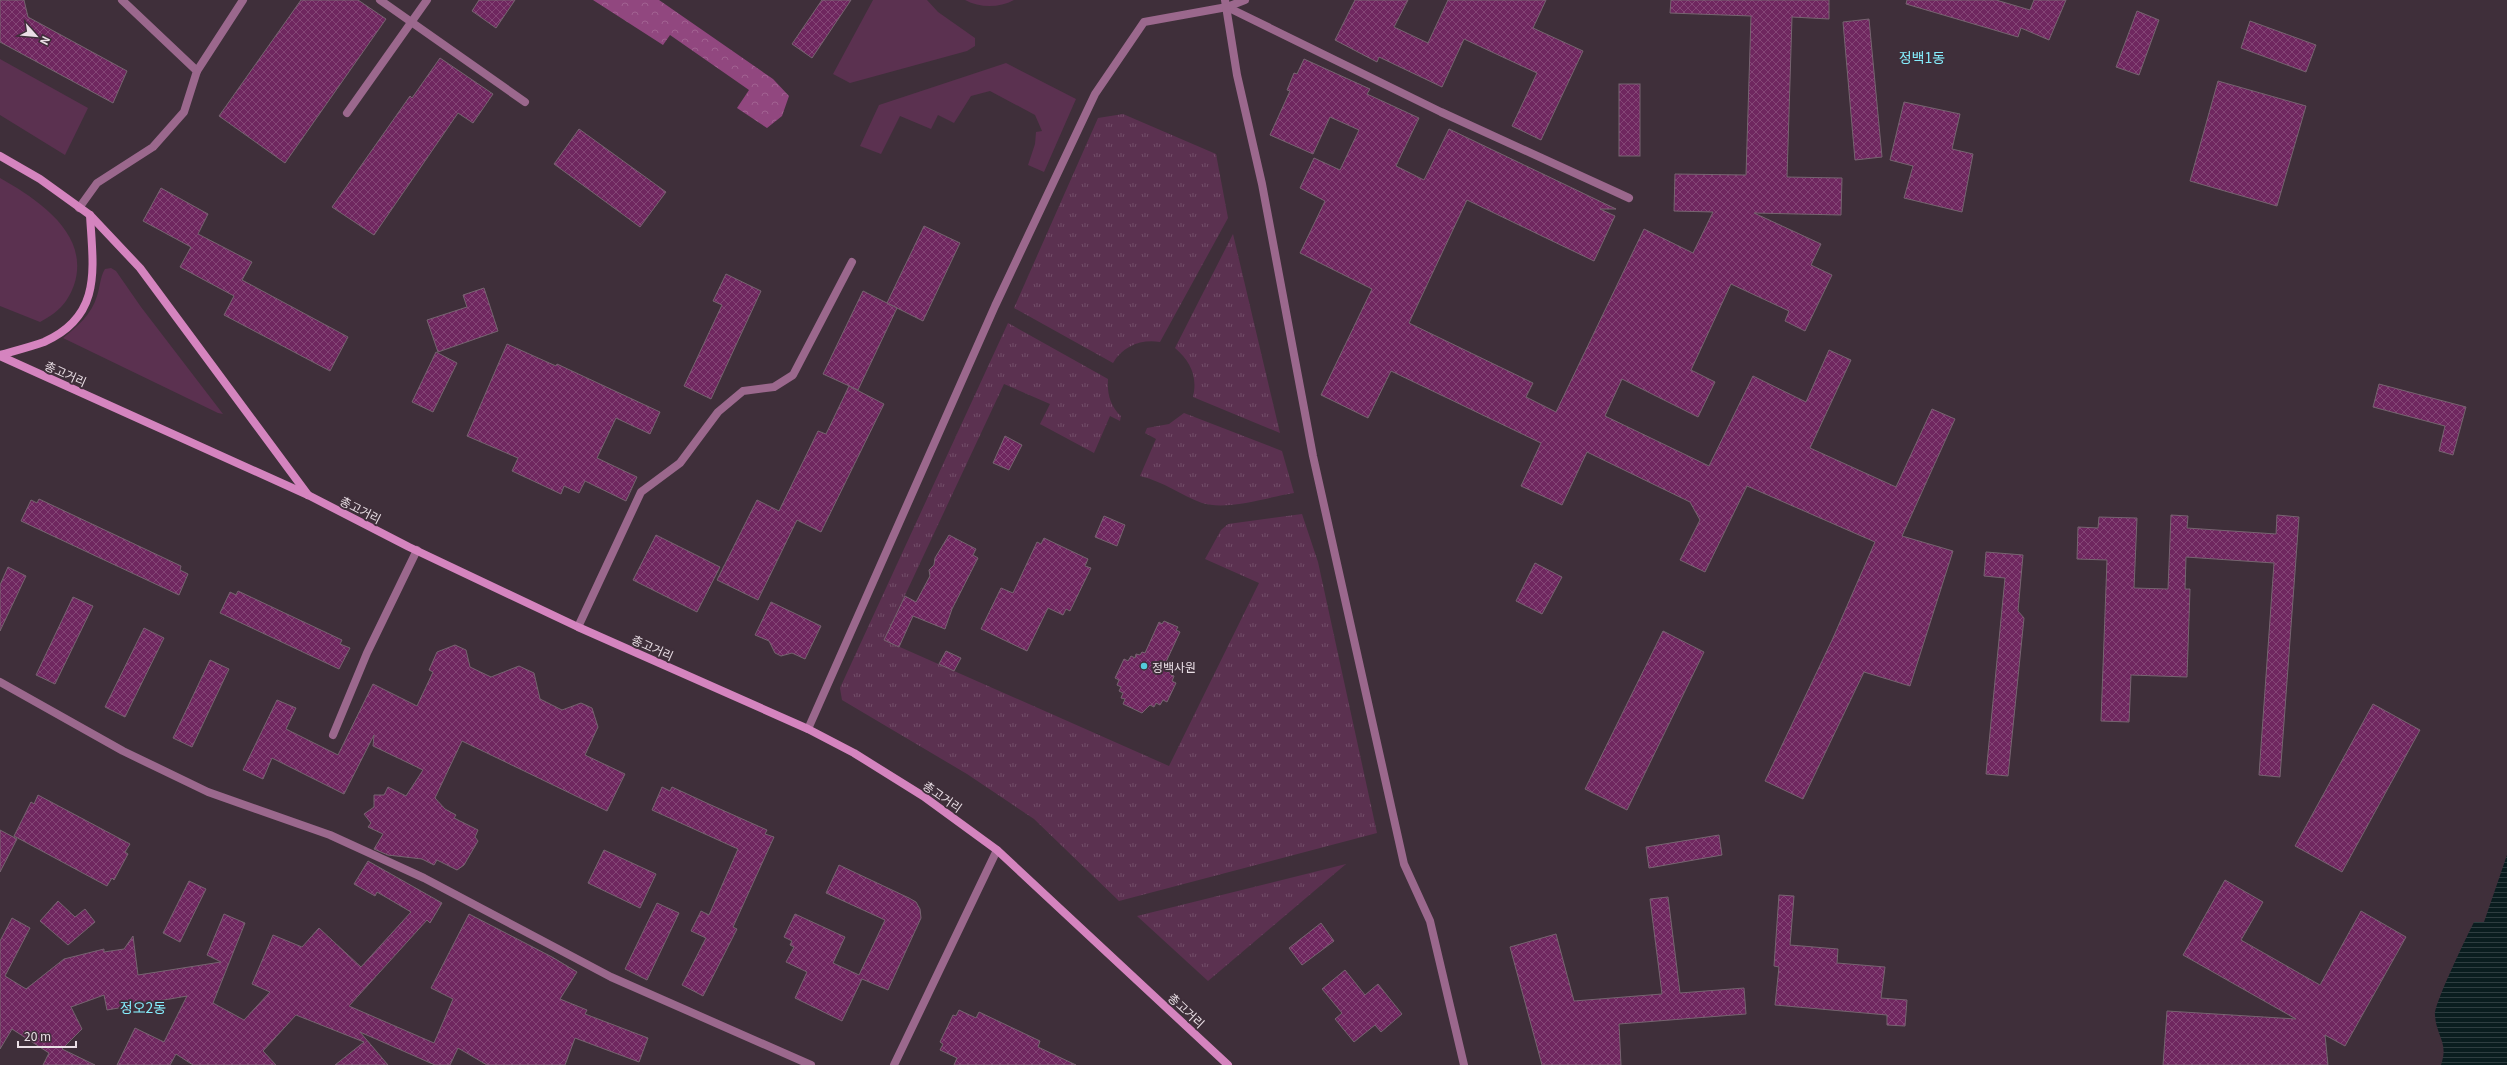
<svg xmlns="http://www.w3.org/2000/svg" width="2507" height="1065" font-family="Georgia,'Noto Sans KR',serif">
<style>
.grass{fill:#5b3150}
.forest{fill:url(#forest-crowns)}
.park{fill:url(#park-tufts)}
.water{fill:url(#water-rules)}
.building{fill:url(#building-cross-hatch);stroke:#766470}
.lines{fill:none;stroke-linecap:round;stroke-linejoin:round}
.minor{stroke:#9b688d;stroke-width:8}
.tertiary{stroke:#9b688d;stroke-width:8}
.secondary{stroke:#d584bf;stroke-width:8}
.poi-dot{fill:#53cbdb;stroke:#3f2f3a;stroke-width:1.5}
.labels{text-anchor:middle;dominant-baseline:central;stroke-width:4;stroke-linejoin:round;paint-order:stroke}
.street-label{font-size:12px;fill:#eadfe6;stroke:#3f2f3a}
.poi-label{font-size:12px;fill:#eadfe6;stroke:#3f2f3a;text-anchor:start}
.quarter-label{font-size:14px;fill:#86effe;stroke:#3f2f3a}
</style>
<defs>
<pattern id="forest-crowns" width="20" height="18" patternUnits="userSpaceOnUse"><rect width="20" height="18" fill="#91477f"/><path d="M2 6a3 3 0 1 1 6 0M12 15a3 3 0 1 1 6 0" fill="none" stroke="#a16191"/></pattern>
<pattern id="park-tufts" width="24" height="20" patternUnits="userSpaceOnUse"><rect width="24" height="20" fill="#5b3150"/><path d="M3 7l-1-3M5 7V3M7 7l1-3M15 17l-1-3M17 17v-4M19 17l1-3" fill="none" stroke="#734e69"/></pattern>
<pattern id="water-rules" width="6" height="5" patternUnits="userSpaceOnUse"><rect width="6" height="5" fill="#0a1d1f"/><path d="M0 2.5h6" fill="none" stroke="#2e3d40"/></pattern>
<pattern id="building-cross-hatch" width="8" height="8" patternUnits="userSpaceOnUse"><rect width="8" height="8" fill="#6f275f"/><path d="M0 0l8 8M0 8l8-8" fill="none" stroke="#844676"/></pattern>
</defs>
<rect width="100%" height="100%" fill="#3f2f3a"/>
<g class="grass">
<polygon points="873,0 927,0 938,12 975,38 975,46 967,51 850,83 833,74"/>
<path d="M965,0H1014C999,8 980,8 965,0Z"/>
<polygon points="0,59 88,108 65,155 0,115"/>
<polygon points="1006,63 1076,99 1044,172 1028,165 1035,144 1036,132 1042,131 1035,115 990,91 971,96 954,123 938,115 931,129 900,116 881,154 860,146 879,105"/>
<path d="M0,178C37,199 91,234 74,285C67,304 57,313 40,322L0,306Z"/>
<path d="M111,268L116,271L141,307L223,414L218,413L63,338C77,327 92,314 97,296C100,287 100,277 105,269Z"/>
</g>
<polygon class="forest" points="593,0 659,0 773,79 789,96 782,116 767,128 737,108 749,90 670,35 663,45"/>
<g class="park">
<path d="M1123,114L1216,154L1228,218L1160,342C1141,339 1123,346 1113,363L1014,308L1098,118Z"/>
<path d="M1233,234L1280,433L1193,397C1198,376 1190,361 1175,348Z"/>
<path d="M1008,323L1108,379C1107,393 1110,406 1121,416L1120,421L1110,416L1094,453L1040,424L1050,404L1004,384L884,640L1169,766L1259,583L1205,559L1221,530L1228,524L1302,514L1318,562L1377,833L1119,901L1034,819L967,774L842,700L840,688Z"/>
<path d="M1184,413L1282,451L1294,493C1268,497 1227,511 1202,503C1180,495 1165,482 1140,476L1156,439L1145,433L1147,428L1169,424Z"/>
<polygon points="1346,864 1208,981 1137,916"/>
</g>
<path class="water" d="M2507,855V1065H2441C2449,1042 2436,1036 2435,1015C2434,1004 2467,936 2474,922H2484Z"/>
<g class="building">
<polygon points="0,0 24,0 28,17 127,71 113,103 0,42"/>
<polygon points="301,0 358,0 386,19 285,163 219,116"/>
<polygon points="479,0 515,0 496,28 472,11"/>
<polygon points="822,0 851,0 812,58 792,44"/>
<polygon points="1355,0 1408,0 1394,27 1428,43 1448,0 1546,0 1533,28 1583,51 1541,140 1512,126 1537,73 1464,39 1442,87 1379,57 1377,62 1335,40"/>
<polygon points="1671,0 1829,0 1829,19 1792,17 1787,177 1842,178 1841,215 1754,213 1821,244 1811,265 1832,275 1805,331 1785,321 1789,311 1731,284 1691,370 1715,382 1698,417 1622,379 1605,416 1709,466 1753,376 1806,402 1829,350 1851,360 1810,448 1896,487 1932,409 1955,419 1902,536 1953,551 1910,686 1864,672 1803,799 1765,781 1833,638 1875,542 1747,486 1705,572 1680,560 1700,520 1690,502 1587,452 1562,505 1521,486 1541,443 1391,371 1368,418 1321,395 1372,289 1300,253 1325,201 1300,188 1314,158 1340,170 1359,130 1330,117 1313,154 1270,135 1290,91 1287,90 1294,73 1297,74 1304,59 1370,89 1367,94 1419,118 1396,166 1424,180 1449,129 1616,209 1600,209 1615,216 1594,261 1467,200 1409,323 1533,383 1526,397 1556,412 1644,229 1693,253 1713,212 1674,211 1675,174 1746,175 1751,16 1670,13"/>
<polygon points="1907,0 1996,0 2030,10 2034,0 2066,0 2049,40 2021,28 2018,37 1906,4"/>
<polygon points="2137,11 2159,20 2139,75 2116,67"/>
<polygon points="1869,19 1882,157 1855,160 1843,22"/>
<polygon points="2250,21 2316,45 2306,72 2241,48"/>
<polygon points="440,58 493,94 473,123 458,113 374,235 332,207 410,96 412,98"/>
<polygon points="2218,81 2306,106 2277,206 2190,181"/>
<rect x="1619" y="84" width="21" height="72"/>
<polygon points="1904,102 1960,114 1952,149 1973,154 1962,212 1904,198 1913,166 1890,160"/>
<polygon points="579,129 666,192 640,227 554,164"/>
<polygon points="161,188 208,214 198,234 252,262 242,280 348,337 330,371 224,315 234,296 180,267 191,247 143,221"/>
<polygon points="924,226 960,243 923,321 887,303"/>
<polygon points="726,274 761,291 711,399 684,386 722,305 713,301"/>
<polygon points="484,288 498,331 438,352 427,320 467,307 463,295"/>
<polygon points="863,291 897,308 858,390 823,374"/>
<polygon points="507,344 556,366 557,364 660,412 650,434 616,418 597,458 637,477 626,501 585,481 579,493 564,486 561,494 512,471 518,458 467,436"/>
<polygon points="436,352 457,363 433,412 412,402"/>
<polygon points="2379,384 2466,407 2453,455 2439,451 2445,426 2373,407"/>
<polygon points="849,386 884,404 821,532 797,520 758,600 717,580 757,500 779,511 818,431 826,434"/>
<polygon points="1005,436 1022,445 1009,470 993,463"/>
<polygon points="39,499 181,566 180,570 188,574 179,595 21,521 31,500 37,503"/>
<polygon points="2171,515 2188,516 2187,528 2276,534 2277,515 2299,517 2280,777 2259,775 2274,563 2186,557 2185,589 2190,589 2187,677 2131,675 2129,722 2101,721 2107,560 2077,559 2078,527 2098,528 2099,517 2137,518 2134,588 2168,589"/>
<polygon points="1104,516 1125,525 1117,546 1095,537"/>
<polygon points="656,535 720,567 697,612 633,580"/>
<polygon points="949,535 976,549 973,555 978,558 952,609 945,629 913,616 899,647 884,640 905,596 916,602 930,576 929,570 934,565 935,558"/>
<polygon points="1044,538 1088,559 1085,566 1091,568 1070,611 1066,609 1063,615 1048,608 1027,651 981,629 1001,588 1013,593 1037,542 1041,544"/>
<polygon points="1986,552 2023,555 2018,611 2024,618 2008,776 1986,774 2005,578 1984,576"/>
<polygon points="1535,563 1562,577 1542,614 1516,601"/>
<polygon points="8,567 26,576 0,631 0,585"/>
<polygon points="238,591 342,640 340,644 350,648 339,669 220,613 230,592 236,595"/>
<polygon points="73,597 93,606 55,684 36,675"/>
<polygon points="771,602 821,626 805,659 792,653 781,656 775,653 769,641 755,635"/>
<polygon points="1164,621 1178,627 1176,630 1180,632 1166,662 1169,664 1167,668 1171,670 1170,674 1174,676 1172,681 1176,683 1167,702 1163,700 1160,705 1156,703 1154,707 1150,705 1142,713 1123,704 1125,699 1121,698 1123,693 1119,691 1121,687 1117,685 1119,680 1115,678 1124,659 1128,661 1131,656 1135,658 1136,654 1140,655 1142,652 1145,653 1159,622 1162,624"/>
<polygon points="144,628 164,638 125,717 105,707"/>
<polygon points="1663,631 1704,652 1627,810 1585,789"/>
<polygon points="455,645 466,650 470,667 491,677 519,666 534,673 540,699 562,710 581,703 592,708 598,727 585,755 625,774 607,811 462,741 435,798 445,809 456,815 454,818 478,830 475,837 478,841 464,865 457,870 437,860 434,865 422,859 388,855 374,849 383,834 368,827 371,823 364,814 374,807 374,795 384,795 388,787 406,796 423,770 373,746 374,735 344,794 272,758 263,779 243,770 277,700 296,708 286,729 338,755 373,684 417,706 433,672 429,670 437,652"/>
<polygon points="946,651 961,658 954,671 939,664"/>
<polygon points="210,660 229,669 192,747 173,738"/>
<polygon points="2373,704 2420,730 2342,872 2295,846"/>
<polygon points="662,787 670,791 672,787 711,805 767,830 765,834 774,837 733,927 737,929 703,996 682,985 706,938 691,931 701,911 709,915 738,849 652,810"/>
<polygon points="38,795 130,844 125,852 128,854 114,880 112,878 107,886 14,836 31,802 34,804"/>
<polygon points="0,830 17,839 0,872"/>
<polygon points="1719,835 1722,855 1649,868 1646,847"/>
<polygon points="604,850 656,874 640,908 588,883"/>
<polygon points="368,861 442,903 430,923 427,920 349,1006 434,1043 453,999 431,988 469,914 552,957 577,972 560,999 587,1010 585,1014 648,1038 639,1062 575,1038 565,1065 487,1065 458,1048 450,1065 435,1065 360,1032 388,1065 335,1065 364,1042 296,1015 263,1051 276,1065 193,1065 176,1054 170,1065 117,1065 135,1028 164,1042 187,996 107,1010 104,995 71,1007 82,1029 62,1049 95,1065 43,1065 49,1053 12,1029 0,1049 0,941 12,918 30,928 5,976 26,989 64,959 104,949 104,952 124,949 133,936 138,975 221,962 207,955 224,914 245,923 213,1003 244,1020 270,992 252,984 273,935 302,947 319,928 361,967 411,912 377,892 375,896 354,884"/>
<polygon points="839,865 909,898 916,902 920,909 921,918 888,990 862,979 842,1021 795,998 807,972 786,962 794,947 790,945 792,941 784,937 795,914 845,937 833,963 859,975 885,920 826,893"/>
<polygon points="2225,880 2263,902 2241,940 2320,985 2361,911 2406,937 2345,1046 2325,1035 2328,1065 2163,1065 2167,1011 2296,1019 2183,955"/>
<polygon points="189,881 206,889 180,942 163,933"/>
<polygon points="1779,895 1794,896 1790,945 1838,949 1837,963 1885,967 1881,998 1907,1000 1905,1026 1887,1025 1887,1015 1775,1005 1779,967 1774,966"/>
<polygon points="1668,897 1680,993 1744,988 1746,1014 1619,1024 1621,1065 1542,1065 1510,947 1556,934 1574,1001 1662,994 1650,899"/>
<polygon points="58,901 75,917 85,909 95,922 68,945 40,921"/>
<polygon points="657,903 679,913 647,980 625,969"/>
<polygon points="1321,923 1334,941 1302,965 1289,948"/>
<polygon points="1345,970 1365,995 1378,984 1402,1014 1381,1032 1375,1025 1354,1042 1335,1019 1342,1013 1322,989"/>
<polygon points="959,1010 976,1018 979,1012 1040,1041 1038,1047 1076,1065 954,1065 957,1058 940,1050 943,1044 940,1042 953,1015 956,1016"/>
</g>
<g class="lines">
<g class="minor">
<polyline points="380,0 525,102"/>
<polyline points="1227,7 1441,112 1629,198"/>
<polyline points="197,71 243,0"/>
<polyline points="347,113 427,0"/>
<polyline points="79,208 97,183 153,147 184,112 197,71 122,0"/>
<polyline points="578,627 641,492 680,463 718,412 743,391 774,387 793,375 852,262"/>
<polyline points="0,682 123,751 208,792 330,835 424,878 611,977 811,1065"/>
<polyline points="808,729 995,306 1095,94 1144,22 1227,7 1245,0"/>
<polyline points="333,735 367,653 417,550"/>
<polyline points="894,1065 997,850"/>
</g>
<polyline class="tertiary" points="1225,0 1237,75 1262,184 1313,456 1404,864 1430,921 1464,1065"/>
<g class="secondary">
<polyline points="0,156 40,179 90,215 140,268 308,495"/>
<path d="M0,355C14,351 30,347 44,342C103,316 93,268 90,215"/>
<polyline points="0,356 308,495 409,547 578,627 808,729 854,753 923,796 997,850 1228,1065"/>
</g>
</g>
<circle class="poi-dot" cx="1144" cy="666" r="4"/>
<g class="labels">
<g class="street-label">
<text transform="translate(66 373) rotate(24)">총고거리</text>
<text transform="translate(361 509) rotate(27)">총고거리</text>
<text transform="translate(653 647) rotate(24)">총고거리</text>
<text transform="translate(943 796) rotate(35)">총고거리</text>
<text transform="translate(1187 1010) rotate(43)">총고거리</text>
</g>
<g class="poi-label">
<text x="1152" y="666">정백사원</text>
</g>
<g class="quarter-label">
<text x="1922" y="57">정백1동</text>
<text x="143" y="1007">정오2동</text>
</g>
</g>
<g transform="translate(36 36) rotate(117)" stroke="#3f2f3a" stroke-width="3" paint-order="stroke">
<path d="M0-3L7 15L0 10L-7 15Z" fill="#eadfe6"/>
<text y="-6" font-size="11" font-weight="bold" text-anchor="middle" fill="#eadfe6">N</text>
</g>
<path d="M18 1041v6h58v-6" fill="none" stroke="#eadfe6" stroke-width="2"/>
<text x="24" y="1041" font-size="12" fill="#eadfe6" stroke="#3f2f3a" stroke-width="3" paint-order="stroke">20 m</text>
</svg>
